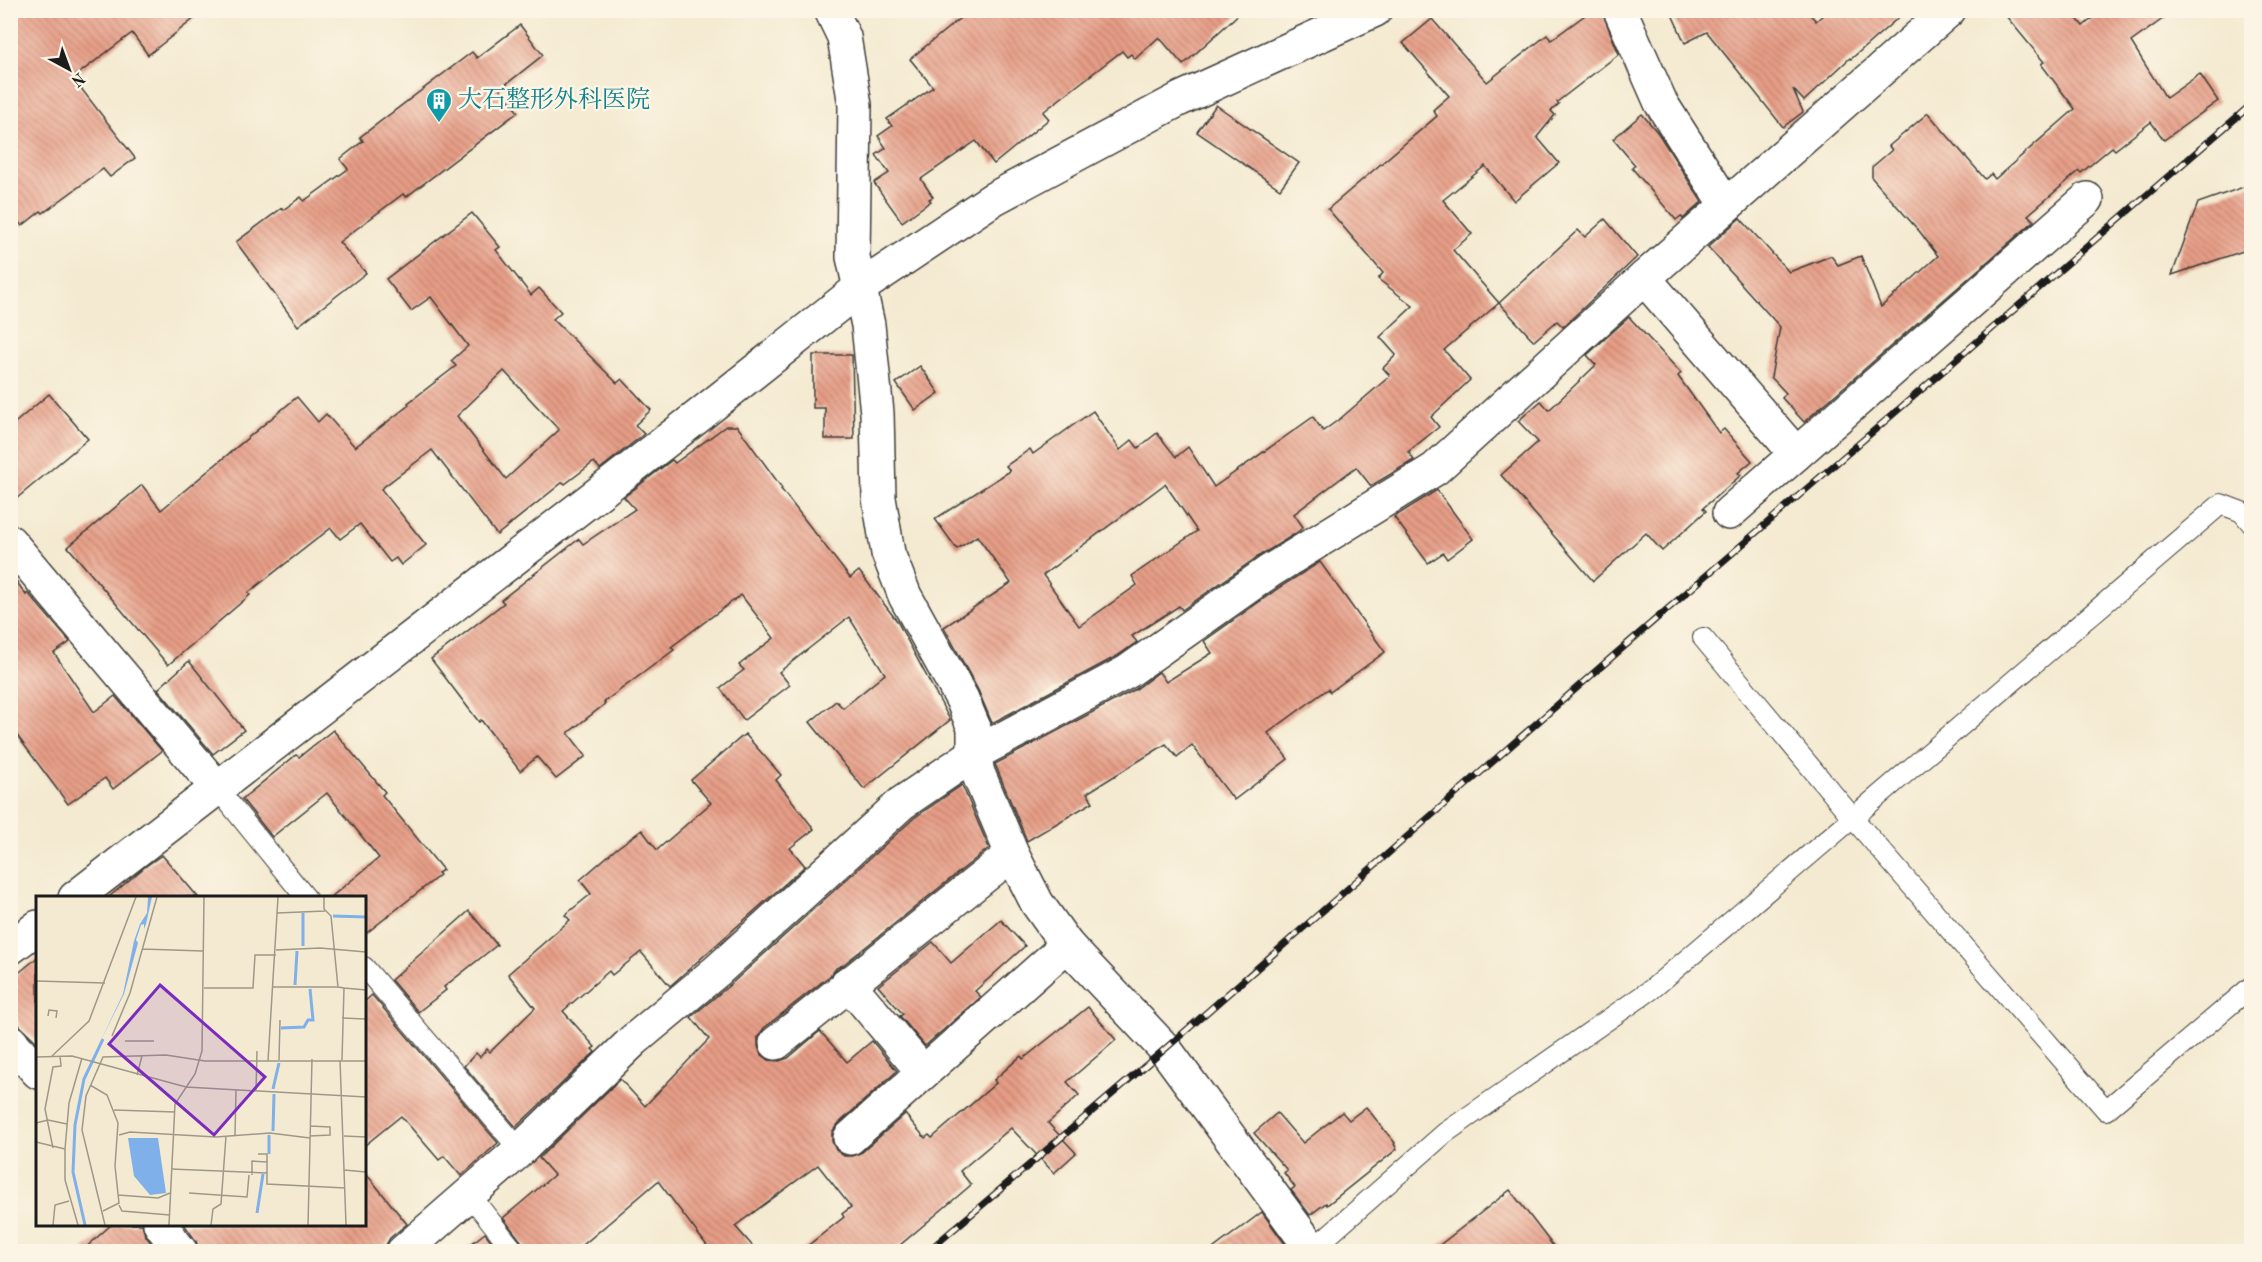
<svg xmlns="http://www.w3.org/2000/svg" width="2262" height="1262" font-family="'Old Standard TT','Noto Serif JP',serif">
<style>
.building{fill:url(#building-back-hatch);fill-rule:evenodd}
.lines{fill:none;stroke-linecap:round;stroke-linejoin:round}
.service-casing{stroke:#3c3b37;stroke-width:22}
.minor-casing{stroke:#3c3b37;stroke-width:36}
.tertiary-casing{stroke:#3c3b37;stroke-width:36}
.service{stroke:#fff;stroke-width:20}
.minor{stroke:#fff;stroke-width:33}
.tertiary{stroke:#fff;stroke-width:33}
.rail-casing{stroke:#1c1c1c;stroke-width:7}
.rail{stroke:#fcf5e5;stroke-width:4.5;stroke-dasharray:14;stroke-linecap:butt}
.labels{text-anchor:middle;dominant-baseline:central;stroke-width:5;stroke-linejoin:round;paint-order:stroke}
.culture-label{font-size:24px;fill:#0d838f;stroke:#fcf5e5;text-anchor:start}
.inset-river{fill:none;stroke:#7fb0ea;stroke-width:3}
.inset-road{fill:none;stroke:#9e9889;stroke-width:1.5}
.view{fill:#7b2cbf;fill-opacity:0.15;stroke:#7b2cbf;stroke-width:3}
.inset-edge{fill:none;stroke:#1c1c1c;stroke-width:3}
</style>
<defs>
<pattern id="building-back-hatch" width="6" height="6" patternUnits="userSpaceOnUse" patternTransform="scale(1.5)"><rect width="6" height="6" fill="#e79d86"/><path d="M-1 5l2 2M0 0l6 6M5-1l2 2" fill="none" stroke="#ba7f6d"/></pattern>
</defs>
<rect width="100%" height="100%" fill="#fcf5e5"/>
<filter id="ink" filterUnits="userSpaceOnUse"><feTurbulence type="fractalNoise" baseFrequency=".0167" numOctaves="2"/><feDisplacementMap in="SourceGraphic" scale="12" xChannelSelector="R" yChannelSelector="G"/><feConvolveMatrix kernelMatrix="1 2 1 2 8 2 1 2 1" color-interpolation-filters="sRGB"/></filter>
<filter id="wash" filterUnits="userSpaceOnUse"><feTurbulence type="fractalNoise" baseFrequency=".008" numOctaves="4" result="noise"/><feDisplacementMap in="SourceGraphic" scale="24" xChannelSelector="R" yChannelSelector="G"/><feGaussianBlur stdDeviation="1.35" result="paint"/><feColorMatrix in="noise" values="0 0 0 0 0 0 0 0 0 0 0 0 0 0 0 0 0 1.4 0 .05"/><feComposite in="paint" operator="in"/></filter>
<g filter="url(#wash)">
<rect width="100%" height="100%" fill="#f4ead1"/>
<g id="blocks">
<g class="building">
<polygon points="20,10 205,10 148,55 132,33 73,78 135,158 110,177 103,169 43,213 41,211 22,226 10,211 10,17"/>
<polygon points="970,10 1243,10 1183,65 1159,37 1135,59 1131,54 1127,57 1122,51 1043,112 1049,119 994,164 976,141 921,179 933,197 929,199 931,201 902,222 874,183 889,173 876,155 886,148 878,136 892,126 887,119 933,87 910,59"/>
<path d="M1592,10L1602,12L1619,54L1557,102L1559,104L1551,111L1555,115L1537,137L1559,163L1514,201L1485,166L1443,200L1472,234L1453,250L1499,303L1444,350L1470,380L1431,417L1439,427L1408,452L1414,460L1371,486L1356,467L1294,514L1303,527L1298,532L1259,556L1182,610L1179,606L1132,636L1137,642L1117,656L992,723L978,690L944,627L1011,583L977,536L957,549L935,519L1010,471L1006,466L1030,449L1033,454L1093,411L1120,450L1132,440L1138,448L1157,433L1176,457L1188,447L1214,487L1313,417L1323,431L1341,418L1390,376L1383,368L1396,355L1380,337L1413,306L1378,279L1383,273L1328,209L1437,116L1433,110L1449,96L1403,43L1432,19L1487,82L1547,35L1551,40ZM1165,484L1197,531L1132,576L1137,585L1079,626L1043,575Z"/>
<polygon points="1670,10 1806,10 1816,21 1829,10 1907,10 1851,59 1850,58 1804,101 1793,89 1803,112 1783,127 1707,32 1685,43"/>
<polygon points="2001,10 2070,10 2083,26 2103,10 2175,10 2131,42 2166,98 2200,74 2218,101 2164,140 2151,122 2115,150 2112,147 2081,173 2079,171 2028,215 2034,221 1804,422 1782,398 1786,393 1771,377 1780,327 1708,247 1740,218 1789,272 1831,256 1838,265 1861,256 1881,307 1938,256 1920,232 1872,178 1872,167 1892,150 1889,146 1928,113 1985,179 1991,174 1995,179 2075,109 2041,64 2044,62"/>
<polygon points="520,25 543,55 500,89 518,112 406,197 403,194 339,242 366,273 298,326 236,242 282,208 283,210 301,197 304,201 348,169 340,159 363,141 360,137 472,52 477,58"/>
<polygon points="1216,105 1299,163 1280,189 1197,132"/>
<polygon points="1642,114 1658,133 1702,202 1683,219 1681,216 1676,220 1632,168 1635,165 1613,139"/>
<polygon points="2252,184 2252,248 2172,275 2198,203"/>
<path d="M472,213L500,247L496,250L531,295L539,288L561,312L553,319L617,383L622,379L651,410L635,425L644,434L600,469L594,462L565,484L563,482L497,535L432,450L381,489L426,545L401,565L396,558L390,562L360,524L340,539L331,528L248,593L250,595L168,665L68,547L142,485L161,510L297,397L318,422L326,414L355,447L409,405L408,403L456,366L451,361L468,346L431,297L411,311L386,279ZM504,371L559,430L506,479L457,416Z"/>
<polygon points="1605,219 1637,257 1563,327 1557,321 1534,341 1499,303 1578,230 1585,237"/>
<polygon points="1629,317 1681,373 1678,376 1719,433 1724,429 1752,461 1738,473 1741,475 1703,508 1706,511 1662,551 1646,533 1593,581 1501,475 1538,442 1518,421 1541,401 1549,410 1596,365 1587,355"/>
<polygon points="813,355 852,355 854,439 825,439 825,408 813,408"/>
<polygon points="920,366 939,393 915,410 896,383"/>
<polygon points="49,394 88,439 10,504 10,427"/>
<polygon points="726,426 737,426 782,488 781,489 850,578 859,571 897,621 950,720 864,789 810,722 836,701 843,708 885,674 849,617 779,672 790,685 744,720 720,688 744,670 739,665 774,638 741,595 671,647 674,650 604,702 605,704 568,733 586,756 556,779 537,757 520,771 481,720 479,722 431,659 504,603 501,600 579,539 583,544 635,509 624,497 672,460 675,463"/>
<polygon points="1437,490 1473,539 1447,559 1443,553 1428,563 1394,517"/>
<polygon points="1320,562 1385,652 1330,692 1328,689 1268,733 1288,759 1234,800 1192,745 1177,757 1166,744 1087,793 1093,802 1027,841 995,764 1136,689 1159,672 1166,682 1212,653 1204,641 1280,587"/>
<polygon points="10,572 26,595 28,593 70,642 54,653 94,712 115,696 162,751 113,789 105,778 68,804 10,726"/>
<polygon points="189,661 244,730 213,754 158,689"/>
<polygon points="333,730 385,792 382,795 443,870 438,873 440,875 364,935 364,897 331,897 379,858 327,793 272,837 242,799 296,755 299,757"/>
<polygon points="745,734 781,775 776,780 814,829 790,848 805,866 670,986 641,952 612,975 609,971 563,1011 595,1047 592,1049 595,1052 516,1127 464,1066 476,1053 480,1057 487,1049 490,1052 535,1008 508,974 570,920 565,915 591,894 580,880 617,848 642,830 657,850 711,803 691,780"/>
<polygon points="962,785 989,848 843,965 836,968 832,974 764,1028 758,1037 758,1046 761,1054 769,1060 779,1061 788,1058 820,1031 847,1062 872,1041 897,1071 838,1124 832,1132 832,1141 836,1150 844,1156 853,1156 862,1152 905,1114 925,1138 929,1135 932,1138 996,1083 994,1080 1021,1056 1023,1059 1088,1007 1116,1040 1067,1082 1079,1095 1048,1123 1076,1153 1054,1173 1011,1128 960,1171 971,1185 893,1251 801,1251 844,1217 842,1214 851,1207 818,1165 735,1226 757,1251 711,1251 658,1181 576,1251 527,1251 524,1245 503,1218 554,1175 539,1158 620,1079 645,1106 709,1039 691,1017 731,984 914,818"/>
<polygon points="162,855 198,897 109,897 146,866"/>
<polygon points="469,911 497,945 444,987 446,990 418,1012 391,980"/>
<polygon points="1001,920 1025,946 1024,947 975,991 981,997 925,1046 900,1016 903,1014 878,986 933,942 951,963"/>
<polygon points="38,957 38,1043 19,1025 10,997 10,980"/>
<polygon points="372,995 498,1143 461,1176 444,1156 439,1160 401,1116 364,1146 364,1002"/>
<polygon points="1366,1107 1395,1143 1394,1144 1397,1149 1327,1205 1326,1203 1310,1215 1291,1190 1295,1187 1284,1173 1287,1170 1254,1133 1277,1113 1303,1143 1342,1112 1349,1120"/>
<polygon points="364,1171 407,1224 390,1238 386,1245 385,1251 199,1251 196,1241 184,1224 364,1224"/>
<polygon points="1510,1190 1557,1251 1432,1251"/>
<polygon points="1262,1212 1290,1251 1210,1251"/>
<polygon points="112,1224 142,1224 145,1235 157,1251 82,1251"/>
<polygon points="485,1233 499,1251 462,1251"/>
</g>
</g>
</g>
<g filter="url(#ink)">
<use href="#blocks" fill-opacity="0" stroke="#3c3b37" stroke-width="1.5"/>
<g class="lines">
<defs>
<g id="service">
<polyline points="1703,638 1852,817 2106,1110 2252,986"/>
<polyline points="217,788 306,898"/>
<polyline points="364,967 520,1150"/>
<polyline points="469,1194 515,1252"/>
<polyline points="1313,1249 1445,1133 1652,989 2221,504 2242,512 2252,524"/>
</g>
<g id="minor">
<polyline points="831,10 844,37 855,105 853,257 868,325 877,413 879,498 888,553 905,596 962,699 974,728 974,754 978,773 1012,854 1037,903 1067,945 1165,1049 1314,1252"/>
<polyline points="1620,10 1661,103 1726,205"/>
<polyline points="1644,278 1796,454"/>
<polyline points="1729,513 2087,199"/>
<polyline points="10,542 217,788"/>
<polyline points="848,983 923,1072"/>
<polyline points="10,1041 38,1072"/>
<polyline points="776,1043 1012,854"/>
<polyline points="850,1138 1067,945"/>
<polyline points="160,1224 181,1252"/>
<polyline points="403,1252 520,1150 634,1040 718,970 902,803 974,754 1127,672 1270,571 1435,469 1644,278 1949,10"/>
</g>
<g id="tertiary">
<polyline points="75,898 696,418 861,287 993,199 1180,99 1375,10"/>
<polyline points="10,948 38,927"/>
</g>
</defs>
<use href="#service" class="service-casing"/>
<use href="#minor" class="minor-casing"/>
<use href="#tertiary" class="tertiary-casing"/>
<use href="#service" class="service"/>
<use href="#minor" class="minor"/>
<use href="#tertiary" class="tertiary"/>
<defs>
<polyline id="rail" points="927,1252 1165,1049 1612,657 2252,104"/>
</defs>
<use href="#rail" class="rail-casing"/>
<use href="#rail" class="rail"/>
</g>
</g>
<defs>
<symbol id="building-pin" viewBox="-11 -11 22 30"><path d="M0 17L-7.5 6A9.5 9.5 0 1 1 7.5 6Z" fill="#0f9aa8" stroke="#fcf5e5"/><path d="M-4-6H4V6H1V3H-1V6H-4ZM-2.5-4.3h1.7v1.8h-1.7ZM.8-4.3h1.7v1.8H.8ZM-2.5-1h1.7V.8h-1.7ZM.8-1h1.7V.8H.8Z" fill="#fff"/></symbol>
</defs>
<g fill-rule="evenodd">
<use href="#building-pin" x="424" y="86" width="30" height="40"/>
</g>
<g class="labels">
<g class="culture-label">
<text x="458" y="101">大石整形外科医院</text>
</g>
</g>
<g transform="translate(36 896)">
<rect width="330" height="330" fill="#f4ead1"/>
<path d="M112,1H116L110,28L108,33V28L105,29L100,44L102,47L88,98L64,146L87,98L98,45L104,28L111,17ZM92,242H122L130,297L114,299L98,280Z" fill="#7fb0ea"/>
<path class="inset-river" d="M267,17V50M297,20L330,21M259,89L261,55M245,132L268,131L272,124H277L274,93M237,193L243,167M237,235L238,198M233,258V239M221,317L227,278M49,329L37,276L39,229L48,183L67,143"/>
<path class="inset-road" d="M288,1V13L295,20L302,91L308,92L306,164M241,17L289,15M106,53L167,55M240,54L284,52L330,56M0,85L69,87M237,91H302M168,92H217L219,59H240M308,92L330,94M12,120L13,114L21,115L20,122M306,122L330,123M76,140L94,97L121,1M89,145H118M16,160L53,125L100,1M0,161L36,160L150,191L330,201M243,164L244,124M304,164L310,329M232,165L242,1M101,179L106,160M54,189L71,199L82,227L79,270L83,307L67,315M220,195L221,155M78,214L139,216M0,227L12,224L31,228M83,239L94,236L180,241L234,237L274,242M199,239L200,194M274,240L294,239V231L274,230M308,240L330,241M0,246L29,253M17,252L9,213L17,171L25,170L24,160M222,258H231V288L309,292M135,273L231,277M308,274L330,276M216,279V265L231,266M153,297L211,301L213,279M82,299L122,302L134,297M83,309L86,315L134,319M17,329L19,309L33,305M42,329L29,284V253L33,207L46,162M69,329L46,234L50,200L67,161L130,159L169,165H330M133,329L139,208L159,178L166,155L168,1M175,329L177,313L185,308L190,240M272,329L276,163"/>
<path class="view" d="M124,89L229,181L178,239L73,148Z"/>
<rect width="330" height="330" class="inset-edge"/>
</g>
<rect width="2262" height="1262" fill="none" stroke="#fcf5e5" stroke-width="36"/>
<g transform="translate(69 69) rotate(139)" stroke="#fcf5e5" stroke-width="4.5" paint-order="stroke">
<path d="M0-4.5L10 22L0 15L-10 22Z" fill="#1c1c1c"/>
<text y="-9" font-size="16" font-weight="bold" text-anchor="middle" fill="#1c1c1c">N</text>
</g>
</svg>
